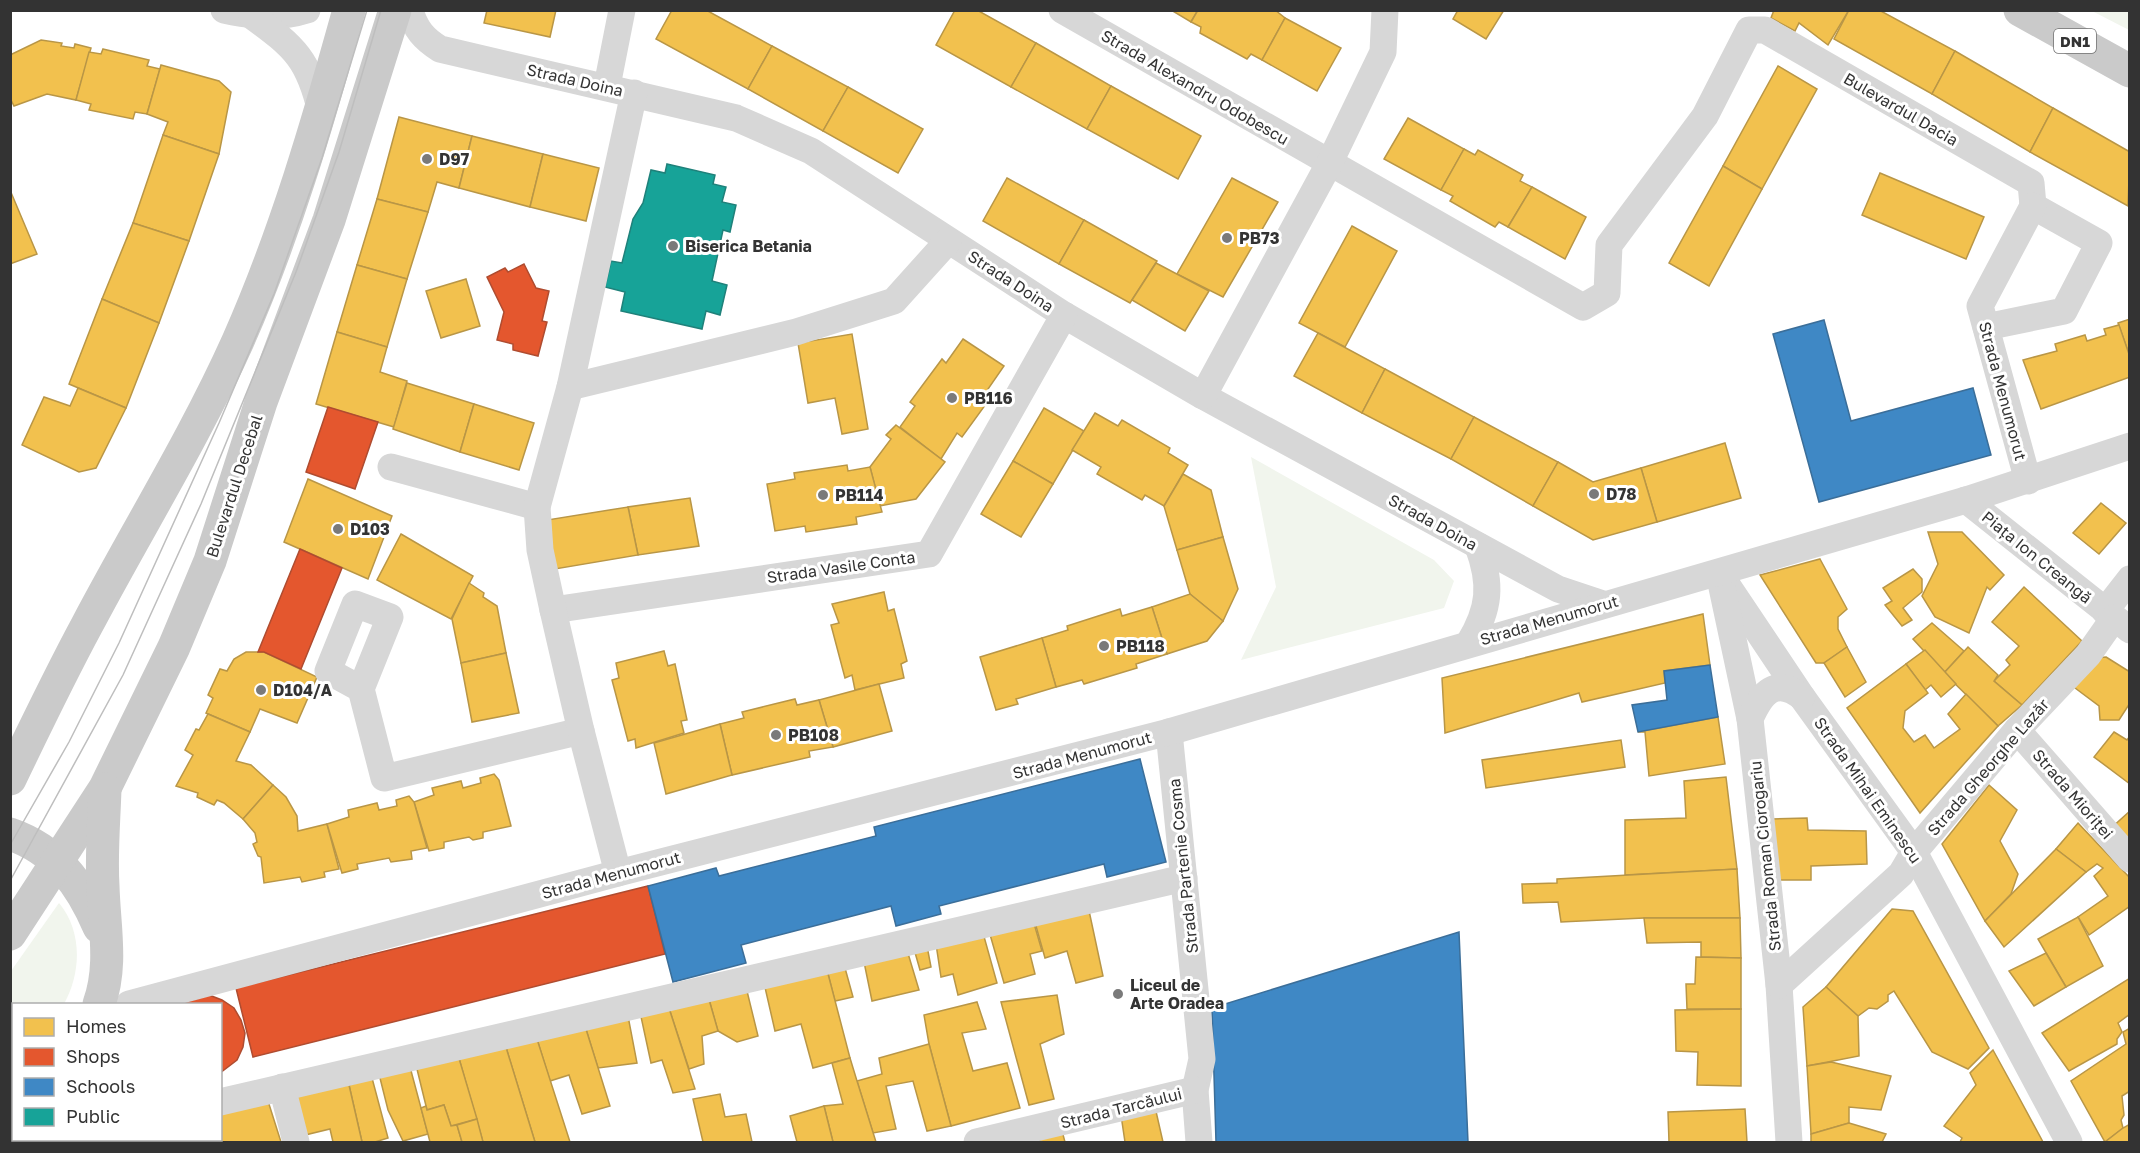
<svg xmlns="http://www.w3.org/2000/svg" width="2140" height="1153" font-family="'Golos Text',sans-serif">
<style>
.green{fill:#f1f5ed}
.homes{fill:#f2c14e;stroke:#b99646;stroke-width:1.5}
.shops{fill:#e4572e;stroke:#af4c30;stroke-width:1.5}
.schools{fill:#3f88c5;stroke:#3b6e99;stroke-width:1.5}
.public{fill:#17a398;stroke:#1f817a;stroke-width:1.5}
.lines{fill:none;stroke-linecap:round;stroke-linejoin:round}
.minor{stroke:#d7d7d7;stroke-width:27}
.major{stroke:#cacaca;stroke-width:33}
.tram{stroke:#bebebe;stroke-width:1.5}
.poi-dot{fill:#7a7a7a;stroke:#fff;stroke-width:2}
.labels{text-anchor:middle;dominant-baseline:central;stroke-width:6;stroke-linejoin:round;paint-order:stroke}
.shield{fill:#fff;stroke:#707070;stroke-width:1.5}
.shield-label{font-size:15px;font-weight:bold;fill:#333}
.street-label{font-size:16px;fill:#333;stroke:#fff}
.poi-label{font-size:16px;font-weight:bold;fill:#333;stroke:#fff;text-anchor:start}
</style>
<rect width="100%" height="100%" fill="#fff"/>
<g class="green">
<polygon points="2092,11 2129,11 2129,30"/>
<polygon points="1251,457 1434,560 1454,581 1444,608 1241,660 1276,587"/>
<path d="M59,903C83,932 81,973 64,1004H14L13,1046L11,1047V971Z"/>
</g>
<g class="homes">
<polygon points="487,10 556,10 550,37 484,23"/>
<polygon points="672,10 706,10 772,46 748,89 656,39"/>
<polygon points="955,10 977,10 1036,43 1011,87 936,45"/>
<polygon points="1171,10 1198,10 1191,22"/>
<polygon points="1198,10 1275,10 1285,18 1262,60 1251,54 1247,59 1200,33 1201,27 1191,22"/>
<polygon points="1458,10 1504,10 1486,39 1453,19"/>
<polygon points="1774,10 1849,10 1828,45 1799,23 1795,31 1771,18"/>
<polygon points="1849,10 1879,10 1955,51 1932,94 1834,39"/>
<polygon points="1285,18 1341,48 1317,91 1262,60"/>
<polygon points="41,40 62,43 61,46 74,48 75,44 91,48 76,100 47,94 14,106 10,98 10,55"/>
<polygon points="1036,43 1111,86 1087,129 1011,87"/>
<polygon points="772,46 848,87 823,131 748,89"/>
<polygon points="103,49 149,60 147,66 160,69 147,114 135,112 133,119 89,110 91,104 76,100 89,52 101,54"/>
<polygon points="1955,51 2053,108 2030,152 1932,94"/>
<polygon points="161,65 219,81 231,92 219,154 163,135 168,122 147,114"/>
<polygon points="1778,66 1817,89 1762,189 1723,166"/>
<polygon points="1111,86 1201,136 1178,179 1087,129"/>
<polygon points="848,87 923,129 898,173 823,131"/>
<polygon points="2053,108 2130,152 2128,206 2030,152"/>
<polygon points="399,117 472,136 459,188 437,182 428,212 377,199"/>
<polygon points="1408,118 1464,149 1441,190 1384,159"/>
<polygon points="163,135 219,154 189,241 133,223"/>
<polygon points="472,136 543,154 530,207 459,188"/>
<polygon points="1464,149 1475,155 1478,150 1523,175 1520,181 1532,187 1508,227 1499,222 1495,227 1450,201 1453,196 1441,190"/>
<polygon points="543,154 599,168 586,221 530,207"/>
<polygon points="1723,166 1762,189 1709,286 1669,263"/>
<polygon points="1880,173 1984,217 1966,259 1862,215"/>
<polygon points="1007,178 1084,220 1059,264 983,221"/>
<polygon points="1232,178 1278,202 1223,297 1177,274"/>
<polygon points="1532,187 1586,217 1565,259 1508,227"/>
<polygon points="10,190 37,254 10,264"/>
<polygon points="377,199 428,212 407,279 357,265"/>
<polygon points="1084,220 1157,261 1130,303 1059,264"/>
<polygon points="133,223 189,241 159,323 102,299"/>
<polygon points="1352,226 1397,251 1345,347 1299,323"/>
<polygon points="1156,263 1209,291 1185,331 1132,300"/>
<polygon points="357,265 407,279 387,347 337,332"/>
<polygon points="466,279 480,326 441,338 426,291"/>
<polygon points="102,299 159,323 126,408 69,384"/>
<polygon points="2130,319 2130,357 2118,323"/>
<polygon points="2119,325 2130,357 2130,377 2041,409 2023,360 2057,351 2055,344 2085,335 2087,341 2106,335 2104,329"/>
<polygon points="337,332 387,347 380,372 407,381 394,427 316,404"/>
<polygon points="1318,333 1385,369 1362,413 1294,376"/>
<polygon points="852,334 868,429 842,434 835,398 808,403 798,343"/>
<polygon points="963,339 1004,366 988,389 994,393 962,437 957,433 941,459 900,427 915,406 910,402 942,359 946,363"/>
<polygon points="1385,369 1474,417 1451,459 1362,413"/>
<polygon points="407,383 474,404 460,452 393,429"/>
<polygon points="78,388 126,408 96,468 79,472 22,445 44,397 70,406"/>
<polygon points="474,404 534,423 519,470 460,452"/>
<polygon points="1044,408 1084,431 1053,484 1013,461"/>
<polygon points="1095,413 1118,426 1122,420 1170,448 1168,453 1188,465 1164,506 1145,495 1142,500 1097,474 1101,467 1072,450"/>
<polygon points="1474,417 1558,462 1533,506 1451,459"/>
<polygon points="896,425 945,462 916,499 880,506 870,467 891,439 886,435"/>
<polygon points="1725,443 1741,498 1657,522 1641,468"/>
<polygon points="1013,461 1053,484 1021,537 981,514"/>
<polygon points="1558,462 1593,482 1641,468 1657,522 1593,540 1533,506"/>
<polygon points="847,465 848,471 870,467 882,512 856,517 857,524 806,532 805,526 775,531 767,484 795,479 794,473"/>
<polygon points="1183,474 1211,490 1223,537 1177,550 1164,506"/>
<polygon points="308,479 392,516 368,579 284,542"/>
<polygon points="690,498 699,546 638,555 628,507"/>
<polygon points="2101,503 2126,523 2099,554 2073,533"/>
<polygon points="628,507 638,555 555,569 547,520"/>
<polygon points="1928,532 1962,532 2004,575 1990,590 1987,587 1969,633 1935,617 1922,596 1938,564"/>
<polygon points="401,534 473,576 451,619 377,580"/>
<polygon points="1223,537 1238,589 1223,621 1190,594 1177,550"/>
<polygon points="1820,559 1847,609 1838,617 1838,629 1847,647 1824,663 1816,663 1760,575"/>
<polygon points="1913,569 1922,579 1922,592 1903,608 1912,620 1902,626 1885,605 1892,601 1883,588"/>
<polygon points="469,583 484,593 483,597 497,606 506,653 461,663 452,619"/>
<polygon points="2024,587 2082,641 2022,705 1994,681 2010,665 2006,660 2019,646 1992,622"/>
<polygon points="884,592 888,611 894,609 907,661 901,664 904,678 855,690 852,675 845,678 831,625 839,623 832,604"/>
<polygon points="1190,594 1223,621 1207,641 1167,654 1152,607"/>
<polygon points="1152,607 1167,654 1136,664 1137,668 1084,684 1082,680 1056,687 1042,638 1068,630 1067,626 1120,609 1122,616"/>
<polygon points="1703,614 1710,665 1664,671 1665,683 1582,702 1579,693 1445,733 1442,678"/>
<polygon points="1932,623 1964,651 1944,673 1913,639"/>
<polygon points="1042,638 1056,687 1016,699 1018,704 996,710 980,657"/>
<polygon points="1847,647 1866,682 1845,697 1824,663"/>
<polygon points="1968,647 1998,675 1994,681 2022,705 1998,726 1944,673"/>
<polygon points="1925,650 1956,684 1941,697 1931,685 1925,690 1906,664"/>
<polygon points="664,651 668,666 675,664 687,720 681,721 684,733 636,748 635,739 628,741 612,680 619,678 616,663"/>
<polygon points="246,652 264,652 317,677 297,723 260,709 250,732 206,713 213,698 208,695 220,669 227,671 234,659"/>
<polygon points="506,653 519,713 472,722 461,663"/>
<polygon points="2106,657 2130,672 2130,703 2119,720 2100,720 2099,706 2071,685 2094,658"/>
<polygon points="1906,664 1928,693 1905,711 1903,728 1914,742 1925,735 1934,748 1960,729 1948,714 1966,694 1998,726 1920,813 1847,708"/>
<polygon points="879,684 892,731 833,747 819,700"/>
<polygon points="795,699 797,705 819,700 833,747 809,751 810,757 732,775 720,724 744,718 742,712"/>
<polygon points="208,714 250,732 236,761 251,765 273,785 243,819 224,803 217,800 214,805 197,797 198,793 176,786 193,755 185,750 196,729 199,730"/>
<polygon points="1718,717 1725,764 1649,776 1645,732 1638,732"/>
<polygon points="720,724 732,775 666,794 654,743"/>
<polygon points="2114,732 2127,740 2130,736 2130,784 2094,757"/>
<polygon points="1621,740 1625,767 1486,788 1482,760"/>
<polygon points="494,774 499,780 511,826 483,832 483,838 473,840 469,837 444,842 444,848 429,851 414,802 434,795 432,788 461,781 463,788 481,783 480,778"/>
<polygon points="1726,777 1737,869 1625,875 1625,820 1686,818 1684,781"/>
<polygon points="273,785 286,797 297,816 298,831 327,824 339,869 324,872 325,877 302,882 300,877 264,883 261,857 258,856 253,844 257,842 255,833 243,819"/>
<polygon points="1989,785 2017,810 2000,841 2018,874 2011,894 1985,921 1942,844"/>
<polygon points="409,796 414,802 427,848 411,851 412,859 391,862 389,858 357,864 358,869 342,873 327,824 349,817 348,810 377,803 379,810 397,806 396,800"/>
<polygon points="2130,811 2130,850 2110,829"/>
<polygon points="1807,818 1808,830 1866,831 1867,864 1811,866 1811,880 1776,880 1773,819"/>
<polygon points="2078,823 2130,878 2130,906 2089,935 2078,917 2108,896 2094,876 2103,868 2097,864 2086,872 2056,849"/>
<polygon points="2056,849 2086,872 2004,947 1985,921"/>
<polygon points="1737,869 1740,918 1644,918 1561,922 1558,902 1523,903 1522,884 1557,883 1557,879"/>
<polygon points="1088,906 1103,976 1076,983 1067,951 1045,958 1034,919"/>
<polygon points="1892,909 1913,911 1989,1048 1968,1069 1932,1052 1894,991 1888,995 1888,1001 1877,1009 1869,1008 1858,1016 1826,987"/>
<polygon points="2078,917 2103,966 2066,987 2038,939"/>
<polygon points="1644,918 1740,918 1741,958 1701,957 1701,942 1647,943"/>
<polygon points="1033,920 1042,951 1030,954 1035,974 1004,983 989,931"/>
<polygon points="983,933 997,983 958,995 953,974 941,977 936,944"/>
<polygon points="927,946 931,967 920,970 914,949"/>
<polygon points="907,950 919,990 872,1001 864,962"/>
<polygon points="2046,953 2066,987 2034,1006 2009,971"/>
<polygon points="1696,957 1741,958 1741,1009 1687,1009 1686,984 1695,984"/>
<polygon points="845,968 853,997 835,1001 827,970"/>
<polygon points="827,970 850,1058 813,1068 801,1024 775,1031 764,983"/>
<polygon points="2130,978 2130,1014 2118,1023 2122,1032 2117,1039 2117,1044 2069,1071 2042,1033"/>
<polygon points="746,987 758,1036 737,1042 718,1031 708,996"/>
<polygon points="1826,987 1858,1016 1859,1056 1807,1066 1803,1007"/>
<polygon points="1057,995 1064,1034 1040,1044 1054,1099 1029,1105 1001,1002"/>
<polygon points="708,996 718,1031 702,1036 704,1064 689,1069 668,1005"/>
<polygon points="977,1002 986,1029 962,1033 973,1071 1007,1063 1020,1108 951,1126 929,1044 924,1015"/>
<polygon points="668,1005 695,1089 673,1093 662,1060 651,1063 640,1012"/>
<polygon points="1741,1009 1741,1086 1697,1085 1698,1052 1676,1051 1675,1010"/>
<polygon points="628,1016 637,1063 598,1068 585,1026"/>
<polygon points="585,1026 610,1106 582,1114 569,1075 550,1081 536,1036"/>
<polygon points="2130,1028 2130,1091 2122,1096 2124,1115 2121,1120 2123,1128 2105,1142 2071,1081 2126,1044 2123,1032"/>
<polygon points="536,1036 570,1142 535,1142 505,1044"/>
<polygon points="505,1044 535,1142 483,1142 458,1055"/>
<polygon points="929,1044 951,1126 927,1131 913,1081 886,1086 896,1129 873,1133 857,1081 882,1074 879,1058"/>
<polygon points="1993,1050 2016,1092 2043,1142 1960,1142 1962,1138 1944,1126 1976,1085 1970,1073"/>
<polygon points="458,1055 477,1119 451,1126 444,1105 427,1110 416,1065"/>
<polygon points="850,1058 857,1081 876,1142 833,1142 824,1106 843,1104 832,1063"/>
<polygon points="1831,1062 1891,1076 1881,1110 1849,1107 1849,1123 1811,1134 1807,1066"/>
<polygon points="410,1067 428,1134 403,1141 388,1110 379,1074"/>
<polygon points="372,1078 388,1138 375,1142 362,1142 349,1085"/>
<polygon points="349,1085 362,1142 333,1142 330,1129 305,1135 296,1092"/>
<polygon points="720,1094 725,1117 746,1114 752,1142 703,1142 693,1099"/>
<polygon points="268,1101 281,1142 197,1142 197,1140 220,1140 220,1114"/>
<polygon points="444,1105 451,1126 457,1125 462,1142 430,1142 421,1108 426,1106 427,1110"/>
<polygon points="824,1106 833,1142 797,1142 790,1116"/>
<polygon points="1155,1107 1163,1142 1125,1142 1121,1115"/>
<polygon points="1745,1109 1747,1142 1669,1142 1668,1112"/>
<polygon points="477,1119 483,1142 462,1142 457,1125"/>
<polygon points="1849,1123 1886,1134 1882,1142 1811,1142 1811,1134"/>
<polygon points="2130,1124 2130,1142 2105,1142 2123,1128"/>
<polygon points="1062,1131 1065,1142 1040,1142 1039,1136"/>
</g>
<g class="shops">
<polygon points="524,264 536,288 549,291 542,321 547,322 538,356 513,350 513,344 497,340 504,312 487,277 505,268 508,272"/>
<polygon points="328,407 378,422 355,489 306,472"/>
<polygon points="300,549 342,568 301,669 264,652 258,652"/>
<polygon points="648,886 665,954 253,1057 236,988"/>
<polygon points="209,995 222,1000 234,1008 241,1020 245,1033 243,1047 237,1060 220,1073 220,1004 179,1004"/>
</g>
<g class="schools">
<polygon points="1824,320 1851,421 1973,388 1991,455 1819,502 1773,334"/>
<polygon points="1710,665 1718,717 1638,732 1632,705 1667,700 1664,671"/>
<polygon points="1140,759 1166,862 1107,877 1104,864 939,906 941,914 896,926 891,906 741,945 746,963 673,982 648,886 716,868 719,876 876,836 874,827"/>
<polygon points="1459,932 1468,1142 1216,1142 1212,1008"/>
</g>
<polygon class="public" points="667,164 715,175 713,184 726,187 722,202 736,205 730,232 723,230 712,281 727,285 720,315 706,311 702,329 621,311 625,292 605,287 611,261 622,263 633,219 643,203 651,170 665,173"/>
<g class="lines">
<g class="minor">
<path d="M224,10C252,16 279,19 307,10"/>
<path d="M410,10C415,29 424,39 440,49L736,118L811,151L1064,315L1203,396L1558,589L1603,604"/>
<polyline points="1062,10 1583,307 1607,293 1609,245 1705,116 1749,30 1765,30 2031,183 2033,206"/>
<path d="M252,16C295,47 309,60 321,112"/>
<polyline points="607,86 622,10"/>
<polyline points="1986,327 2064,311 2099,243 2033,206"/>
<polyline points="570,387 796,332 894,301 948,241"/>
<polyline points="1203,396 1329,164 1383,52 1385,10"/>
<polyline points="391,467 537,507"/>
<polyline points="2028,481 1980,306 2033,206"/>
<polyline points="1966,500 2130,630"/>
<polyline points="1719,573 1802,697 1914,852 2069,1142"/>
<polyline points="1721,583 1750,719 1779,985 1789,1142"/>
<polyline points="553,610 929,554 1064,315"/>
<polyline points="2105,611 2130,579"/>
<path d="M1469,643C1490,609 1492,584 1478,546"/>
<polyline points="361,689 328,671 355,604 390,617 361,689 384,778 581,731"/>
<path d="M1750,719C1762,692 1775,677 1802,697"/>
<polyline points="2017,730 2130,859"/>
<polyline points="1169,732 1202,1059 1195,1090 1199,1142"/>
<polyline points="618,873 581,731 553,610 540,550 537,507 570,387 634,93"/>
<polyline points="1779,985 1901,874 1914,852 2017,730 2088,655 2114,618"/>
<polyline points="129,1004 618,873 1169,732 1966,500 2130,446"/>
<polyline points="282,1087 296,1142"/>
<polyline points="220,1102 1184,878"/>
<polyline points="10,1139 22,1142"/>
<polyline points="49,1142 69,1140"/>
<polyline points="977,1142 1195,1090"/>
</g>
<g class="major">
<polyline points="2020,10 2130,71"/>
<path d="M10,779C35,727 60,675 87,625C137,530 194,439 238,341C285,235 318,122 349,10"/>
<path d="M10,834C56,850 81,884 99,927"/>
<polyline points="10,934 105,788 174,647 210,561 261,402 329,220 395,10"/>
<path d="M99,1004C113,965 104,926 103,886C101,854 104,821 105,789"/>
<polyline points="10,1080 14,1079"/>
</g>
<g class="tram">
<polyline points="10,845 69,742 119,643 219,423 274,294 322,158 367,10"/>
<polyline points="10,881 123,675 201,504 296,272 339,152 381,10"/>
</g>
</g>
<g class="poi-dot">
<circle cx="427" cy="159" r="6"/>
<circle cx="1227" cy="238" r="6"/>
<circle cx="673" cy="246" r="6"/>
<circle cx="952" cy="398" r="6"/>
<circle cx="1594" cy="494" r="6"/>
<circle cx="823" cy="495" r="6"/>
<circle cx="338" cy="529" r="6"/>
<circle cx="1104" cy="646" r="6"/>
<circle cx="261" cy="690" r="6"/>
<circle cx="776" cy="735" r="6"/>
<circle cx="1118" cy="994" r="6"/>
</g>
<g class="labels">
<rect class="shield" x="2054" y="29" width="42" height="24" rx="4.5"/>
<g class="shield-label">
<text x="2075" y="41">DN1</text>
</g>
<g class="street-label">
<text transform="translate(575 80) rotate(13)">Strada Doina</text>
<text transform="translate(1195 87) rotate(30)">Strada Alexandru Odobescu</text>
<text transform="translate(1901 109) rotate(30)">Bulevardul Dacia</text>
<text transform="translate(1011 281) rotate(33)">Strada Doina</text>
<text transform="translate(2003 391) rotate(75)">Strada Menumorut</text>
<text transform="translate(234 486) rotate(-72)">Bulevardul Decebal</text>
<text transform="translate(1433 522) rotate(29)">Strada Doina</text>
<text transform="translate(2037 557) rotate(39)">Piața Ion Creangă</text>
<text transform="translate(841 567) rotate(-8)">Strada Vasile Conta</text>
<text transform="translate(1549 620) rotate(-16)">Strada Menumorut</text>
<text transform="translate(1082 755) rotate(-15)">Strada Menumorut</text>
<text transform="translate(1988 767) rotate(-49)">Strada Gheorghe Lazăr</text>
<text transform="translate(1868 790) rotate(55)">Strada Mihai Eminescu</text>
<text transform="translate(2073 794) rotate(49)">Strada Mioriței</text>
<text transform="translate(1765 856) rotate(-96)">Strada Roman Ciorogariu</text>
<text transform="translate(1183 866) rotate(-96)">Strada Partenie Cosma</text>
<text transform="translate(611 875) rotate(-15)">Strada Menumorut</text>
<text transform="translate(1121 1108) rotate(-14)">Strada Tarcăului</text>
</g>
<g class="poi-label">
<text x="439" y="159">D97</text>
<text x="1239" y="238">PB73</text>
<text x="685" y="246">Biserica Betania</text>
<text x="964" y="398">PB116</text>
<text x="1606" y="494">D78</text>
<text x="835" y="495">PB114</text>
<text x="350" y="529">D103</text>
<text x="1116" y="646">PB118</text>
<text x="273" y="690">D104/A</text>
<text x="788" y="735">PB108</text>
<text x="1130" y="985">Liceul de<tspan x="1130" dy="18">Arte Oradea</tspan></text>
</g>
</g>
<rect width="2140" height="1153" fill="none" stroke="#333333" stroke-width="24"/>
<rect x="12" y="1003" width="210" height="138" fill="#ffffff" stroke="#adadad" stroke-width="1.5"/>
<rect x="24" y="1018" width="30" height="18" fill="#f2c14e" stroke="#adadad" stroke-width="1.5"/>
<text x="66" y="1033" font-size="18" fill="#333333">Homes</text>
<rect x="24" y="1048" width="30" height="18" fill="#e4572e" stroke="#adadad" stroke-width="1.5"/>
<text x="66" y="1063" font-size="18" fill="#333333">Shops</text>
<rect x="24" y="1078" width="30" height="18" fill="#3f88c5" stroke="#adadad" stroke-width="1.5"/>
<text x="66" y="1093" font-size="18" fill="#333333">Schools</text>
<rect x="24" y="1108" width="30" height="18" fill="#17a398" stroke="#adadad" stroke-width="1.5"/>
<text x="66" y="1123" font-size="18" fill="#333333">Public</text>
</svg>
